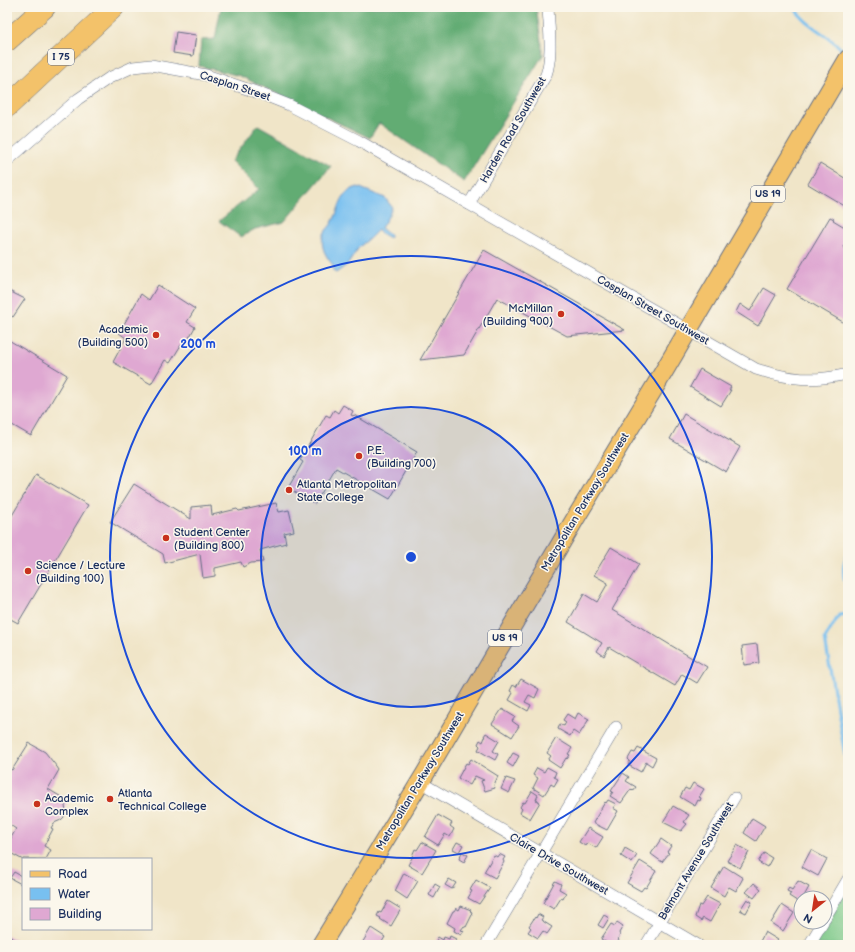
<svg xmlns="http://www.w3.org/2000/svg" width="855" height="952" font-family="'Balsamiq Sans',sans-serif">
<style>
.green{fill:#79c786;stroke:#4a7b72}
.forest{fill:#62ac73;stroke:#3e6e68}
.water{fill:#78c0f0;stroke:#4a78a7}
.lines{fill:none;stroke-linecap:round;stroke-linejoin:round}
.stream{stroke:#78c0f0;stroke-width:3}
.building{fill:#dfa8d2}
.street-casing{stroke:#666f83;stroke-width:12}
.primary-casing{stroke:#666f83;stroke-width:20}
.highway-casing{stroke:#666f83;stroke-width:22}
.street{stroke:#fff;stroke-width:11}
.primary{stroke:#f3c26a;stroke-width:18}
.highway{stroke:#f3c26a;stroke-width:21}
.ring{fill:none;stroke:#1d4ed8;stroke-width:2}
.poi-dot{fill:#c8321e;stroke:#fbf7ec;stroke-width:1.5}
.labels{text-anchor:middle;dominant-baseline:central;stroke-width:3;stroke-linejoin:round;paint-order:stroke}
.shield{fill:#fbf7ec;stroke:#5e6b89;stroke-width:1}
.shield-label{font-size:10px;font-weight:bold;fill:#1b2f5e}
.street-label{font-size:11px;fill:#1b2f5e;stroke:#fbf7ec}
.poi-label{font-size:11px;fill:#1b2f5e;stroke:#fbf7ec;text-anchor:start}
.centre{fill:#1d4ed8;stroke:#fbf7ec;stroke-width:2}
.ring-label{font-size:12px;text-anchor:middle;font-weight:bold;fill:#1d4ed8;stroke:#fbf7ec;stroke-width:3;stroke-linejoin:round;paint-order:stroke}
</style>
<rect width="100%" height="100%" fill="#fbf7ec"/>
<filter id="ink" filterUnits="userSpaceOnUse"><feTurbulence type="fractalNoise" baseFrequency=".025" numOctaves="2"/><feDisplacementMap in="SourceGraphic" scale="8" xChannelSelector="R" yChannelSelector="G"/><feConvolveMatrix kernelMatrix="1 2 1 2 8 2 1 2 1" color-interpolation-filters="sRGB"/></filter>
<filter id="wash" filterUnits="userSpaceOnUse"><feTurbulence type="fractalNoise" baseFrequency=".012" numOctaves="4" result="noise"/><feDisplacementMap in="SourceGraphic" scale="16" xChannelSelector="R" yChannelSelector="G"/><feGaussianBlur stdDeviation="0.9" result="paint"/><feColorMatrix in="noise" values="0 0 0 0 0 0 0 0 0 0 0 0 0 0 0 0 0 1.4 0 .05"/><feComposite in="paint" operator="in"/></filter>
<g filter="url(#wash)">
<rect width="100%" height="100%" fill="#f0e5c8"/>
<polygon class="green" points="848,877 848,945 807,945"/>
<g class="forest">
<polygon points="221,7 536,7 543,55 464,182 379,123 370,138 240,76 199,66 201,40 215,39"/>
<polygon points="258,125 331,166 284,222 255,229 241,237 219,221 259,189 231,161"/>
</g>
<path class="water" d="M358,187L385,198L392,207L389,215L381,228L391,236L389,238L382,234L378,230L369,239L359,247L348,264L336,273L333,271V265C326,257 319,245 324,234C326,229 331,226 333,221C341,207 339,192 358,187Z"/>
<g class="lines">
<g class="stream">
<path d="M794,7C802,21 817,29 830,39C836,43 841,49 846,54"/>
<path d="M848,553C842,563 842,578 848,589"/>
<polyline points="848,614 839,615 825,639 848,773"/>
</g>
</g>
<g id="blocks">
<g class="building">
<polygon points="176,32 196,35 193,56 173,53"/>
<polygon points="820,163 848,180 848,208 808,184"/>
<polygon points="830,217 834,219 833,220 848,229 848,238 843,247 848,250 848,284 845,290 848,292 848,325 787,289"/>
<polygon points="484,250 625,330 567,336 497,298 464,355 420,360"/>
<polygon points="158,285 195,309 187,322 195,327 184,347 181,345 170,363 165,360 151,384 113,362 126,338 119,333 141,294 149,300"/>
<polygon points="764,288 776,295 758,326 736,312 740,304 750,311"/>
<polygon points="7,290 25,299 13,317 10,315 7,321"/>
<polygon points="7,339 67,375 31,436 7,422"/>
<polygon points="700,369 731,387 729,390 731,390 721,406 690,387"/>
<polygon points="343,405 353,411 351,415 353,416 354,415 417,452 390,499 336,468 315,504 288,488 303,462 300,460 326,415 330,417 334,410 338,413"/>
<polygon points="684,414 740,447 726,472 670,439"/>
<polygon points="36,475 88,505 18,623 7,617 7,524"/>
<polygon points="134,484 191,519 191,507 211,505 212,515 237,509 239,511 276,503 279,512 289,510 294,531 284,533 286,543 260,550 263,562 251,563 243,567 241,562 215,568 215,576 203,578 200,554 165,563 163,554 110,522"/>
<polygon points="611,547 639,564 612,610 707,667 697,683 682,674 675,686 609,647 604,656 597,651 602,643 568,622 584,594 597,602 608,583 594,575"/>
<polygon points="757,644 759,663 744,665 742,646"/>
<polygon points="521,679 539,689 535,698 529,695 525,702 531,705 528,711 509,700 513,693 510,691 513,685 516,687"/>
<polygon points="502,709 515,717 512,721 519,726 512,737 492,724"/>
<polygon points="578,713 589,719 579,735 573,731 570,736 558,729 560,724 564,726 566,722 563,720 567,714 575,719"/>
<polygon points="486,733 499,741 493,751 498,754 495,760 478,750 480,746 478,744 480,740 483,742 485,737 484,736"/>
<polygon points="556,738 572,748 568,754 570,755 567,759 566,758 560,768 548,760 551,756 547,753"/>
<polygon points="29,743 45,752 57,767 59,770 48,789 68,801 65,806 66,811 64,817 61,820 54,823 51,828 53,829 44,846 51,850 46,859 23,859 23,860 7,851 7,845 16,829 7,823 7,775 10,769 12,770"/>
<polygon points="638,748 656,758 652,766 646,762 641,772 628,765 630,761 628,759 632,752 635,753"/>
<polygon points="513,753 519,756 513,767 507,763"/>
<polygon points="471,759 498,776 494,785 495,788 485,791 481,781 484,780 475,776 470,785 458,778 466,763 468,764"/>
<polygon points="547,767 556,772 554,777 558,779 554,786 551,784 544,795 533,788 538,778 533,775 537,768 544,772"/>
<polygon points="623,773 629,777 626,781 636,787 633,791 631,789 621,803 610,796 613,792 611,791"/>
<polygon points="506,778 515,781 509,793 501,789"/>
<polygon points="693,783 704,789 699,797 701,798 700,801 698,800 695,806 680,797 685,788 689,790"/>
<polygon points="532,791 538,795 536,800 540,802 530,819 520,813 522,809 520,807 523,802 525,803"/>
<polygon points="608,800 616,804 613,808 618,811 607,830 593,823 605,802 606,803"/>
<polygon points="673,806 689,815 684,822 687,824 681,831 663,822"/>
<polygon points="438,815 452,823 450,826 454,829 450,837 445,834 438,845 425,837"/>
<polygon points="752,818 765,826 756,841 744,833"/>
<polygon points="588,828 603,837 596,848 587,843 585,846 579,842"/>
<polygon points="661,839 671,846 667,852 669,853 662,862 651,854"/>
<polygon points="422,842 436,850 422,873 408,865 413,856 412,856 415,849 417,850"/>
<polygon points="457,842 463,845 459,852 453,849"/>
<polygon points="737,845 749,852 740,868 727,861"/>
<polygon points="625,848 637,855 632,863 621,856"/>
<polygon points="811,850 827,859 818,876 802,867"/>
<polygon points="462,852 468,855 464,862 459,859"/>
<polygon points="764,853 772,858 767,867 758,862"/>
<polygon points="499,854 505,857 503,860 504,862 495,878 484,872 494,855 497,857"/>
<polygon points="640,861 656,871 646,888 644,887 641,891 627,883"/>
<polygon points="724,866 743,878 736,891 729,887 724,896 711,888"/>
<polygon points="14,872 23,877 23,885 10,878"/>
<polygon points="404,873 418,881 407,899 395,891"/>
<polygon points="449,879 456,883 452,889 445,885"/>
<polygon points="476,880 490,888 479,904 468,898 472,891 470,890"/>
<polygon points="555,881 561,884 559,889 566,893 563,899 561,898 554,909 543,903"/>
<polygon points="798,881 809,887 803,898 801,898 800,903 789,896 791,893 787,891 789,888 792,890"/>
<polygon points="754,883 761,889 754,898 746,892"/>
<polygon points="435,884 440,887 434,898 429,895"/>
<polygon points="707,897 720,904 710,922 703,918 701,921 695,917 699,905 701,906"/>
<polygon points="747,899 752,902 746,913 740,910"/>
<polygon points="388,901 401,909 391,926 380,919 381,918 377,916 379,912 381,913"/>
<polygon points="782,905 794,913 783,931 771,923"/>
<polygon points="461,906 471,910 470,911 472,912 471,914 472,915 466,927 464,926 461,930 464,931 461,935 454,931 455,928 447,923 453,911 454,911 456,908 459,910"/>
<polygon points="538,914 543,917 541,920 552,927 547,934 543,931 538,938 528,932 531,928 529,926 535,917 536,918"/>
<polygon points="604,915 609,918 603,928 598,925"/>
<polygon points="617,922 623,926 619,933 620,935 618,939 619,940 616,945 610,945 601,939 611,924 615,926"/>
<polygon points="371,928 385,937 380,945 361,945"/>
<polygon points="765,932 778,940 775,945 758,945"/>
<polygon points="7,935 25,945 7,945"/>
<polygon points="450,936 456,939 454,945 438,945 435,943 438,937 443,940 444,937 449,939"/>
</g>
</g>
</g>
<g filter="url(#ink)">
<use href="#blocks" fill-opacity="0" stroke="#666f83" stroke-width="1"/>
<g class="lines">
<defs>
<g id="street">
<path d="M7,161L78,99L109,78L133,67L151,65L206,75L259,93L289,105L359,141L756,369C791,380 812,382 848,374"/>
<path d="M469,204L546,75C553,54 549,29 548,7"/>
<polyline points="420,782 698,945"/>
<polyline points="825,918 848,879"/>
<polyline points="486,945 616,727"/>
<polyline points="646,945 734,798"/>
<polyline points="809,945 823,922"/>
</g>
<polyline id="primary" points="321,945 425,774 578,514 657,383 848,59"/>
<g id="highway">
<polyline points="7,41 45,7"/>
<polyline points="7,107 114,7"/>
</g>
</defs>
<use href="#street" class="street-casing"/>
<use href="#primary" class="primary-casing"/>
<use href="#highway" class="highway-casing"/>
<use href="#street" class="street"/>
<use href="#primary" class="primary"/>
<use href="#highway" class="highway"/>
</g>
</g>
<circle cx="411" cy="557" r="150" fill="#1d4ed8" fill-opacity=".12"/>
<g class="ring">
<circle cx="411" cy="557" r="150"/>
<circle cx="411" cy="557" r="301"/>
</g>
<g class="poi-dot">
<circle cx="561" cy="314" r="4"/>
<circle cx="156" cy="335" r="4"/>
<circle cx="359" cy="456" r="4"/>
<circle cx="289" cy="490" r="4"/>
<circle cx="166" cy="538" r="4"/>
<circle cx="28" cy="571" r="4"/>
<circle cx="110" cy="799" r="4"/>
<circle cx="37" cy="804" r="4"/>
</g>
<g class="labels">
<g class="shield">
<rect x="48" y="49" width="26" height="16" rx="3"/>
<rect x="751" y="186" width="34" height="16" rx="3"/>
<rect x="488" y="630" width="34" height="16" rx="3"/>
</g>
<g class="shield-label">
<text x="61" y="57">I 75</text>
<text x="768" y="194">US 19</text>
<text x="505" y="638">US 19</text>
</g>
<g class="street-label">
<text transform="translate(235 86) rotate(18)">Casplan Street</text>
<text transform="translate(513 130) rotate(-60)">Harden Road Southwest</text>
<text transform="translate(653 310) rotate(30)">Casplan Street Southwest</text>
<text transform="translate(585 502) rotate(-59)">Metropolitan Parkway Southwest</text>
<text transform="translate(420 781) rotate(-59)">Metropolitan Parkway Southwest</text>
<text transform="translate(696 861) rotate(-59)">Belmont Avenue Southwest</text>
<text transform="translate(559 864) rotate(30)">Claire Drive Southwest</text>
</g>
<g class="poi-label">
<text x="553" y="308" text-anchor="end">McMillan<tspan x="553" dy="13">(Building 900)</tspan></text>
<text x="148" y="329" text-anchor="end">Academic<tspan x="148" dy="13">(Building 500)</tspan></text>
<text x="367" y="450">P.E.<tspan x="367" dy="13">(Building 700)</tspan></text>
<text x="297" y="484">Atlanta Metropolitan<tspan x="297" dy="13">State College</tspan></text>
<text x="174" y="532">Student Center<tspan x="174" dy="13">(Building 800)</tspan></text>
<text x="36" y="565">Science / Lecture<tspan x="36" dy="13">(Building 100)</tspan></text>
<text x="118" y="793">Atlanta<tspan x="118" dy="13">Technical College</tspan></text>
<text x="45" y="798">Academic<tspan x="45" dy="13">Complex</tspan></text>
</g>
</g>
<circle cx="411" cy="557" r="6" class="centre"/>
<g class="ring-label">
<text x="198" y="348">200 m</text>
<text x="305" y="455">100 m</text>
</g>
<rect width="855" height="952" fill="none" stroke="#fbf7ec" stroke-width="24"/>
<rect x="22" y="858" width="130" height="72" fill="#fbf7ec" stroke="#a1a7b3"/>
<rect x="30" y="871" width="20" height="6" fill="#f3c26a" stroke="#a1a7b3"/>
<text x="58" y="878" font-size="12" fill="#1b2f5e">Road</text>
<rect x="30" y="888" width="20" height="12" fill="#78c0f0" stroke="#a1a7b3"/>
<text x="58" y="898" font-size="12" fill="#1b2f5e">Water</text>
<rect x="30" y="908" width="20" height="12" fill="#dfa8d2" stroke="#a1a7b3"/>
<text x="58" y="918" font-size="12" fill="#1b2f5e">Building</text>
<g transform="translate(813 910) rotate(210)"><circle r="19" fill="#fbf7ec" stroke="#a1a7b3"/>
<path d="M0-3L7 15L0 10L-7 15Z" fill="#c8321e"/>
<text y="-6" font-size="11" font-weight="bold" text-anchor="middle" fill="#1b2f5e">N</text>
</g>
</svg>
